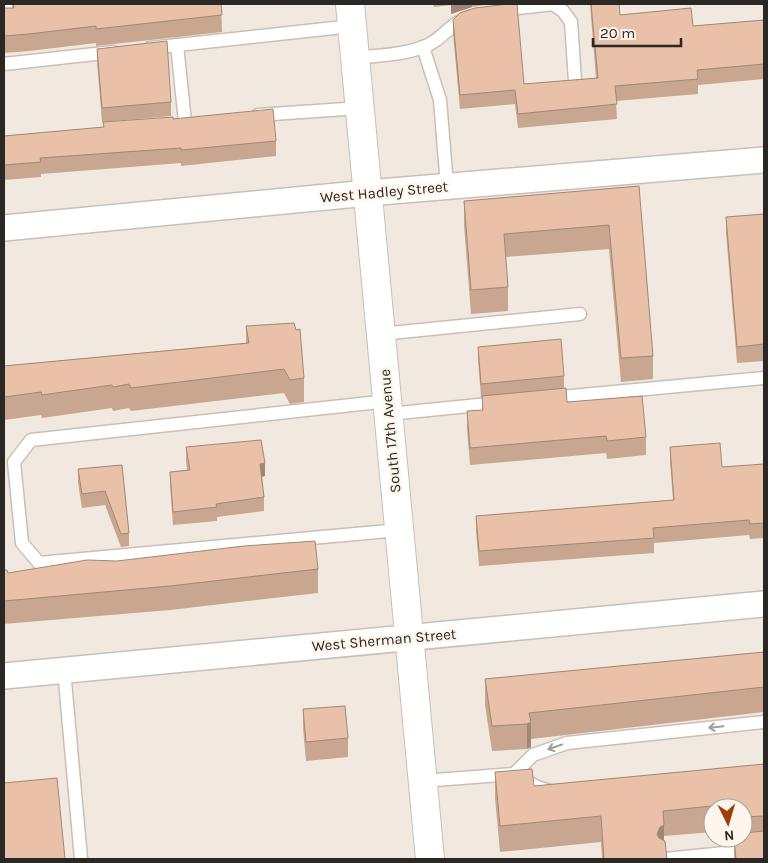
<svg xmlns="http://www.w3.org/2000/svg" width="768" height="863" font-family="Karla,sans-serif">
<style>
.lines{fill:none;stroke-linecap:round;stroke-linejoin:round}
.service-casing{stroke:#c8c0b7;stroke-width:15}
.minor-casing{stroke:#c8c0b7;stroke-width:28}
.secondary-casing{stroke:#c8c0b7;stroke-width:30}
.service{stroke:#fff;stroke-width:12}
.minor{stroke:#fff;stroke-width:25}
.secondary{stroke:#fff;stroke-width:28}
.wall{fill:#c8a690}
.shaded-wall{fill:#a28776}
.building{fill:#e8c1a8;stroke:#a28776}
.oneway{stroke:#9f9e9c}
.labels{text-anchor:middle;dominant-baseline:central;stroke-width:5;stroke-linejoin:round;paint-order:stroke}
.street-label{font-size:15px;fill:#2a2724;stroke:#fef6ed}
</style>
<rect width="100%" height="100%" fill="#f1e9df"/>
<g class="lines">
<defs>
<g id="service">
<polyline points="4,7 39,4"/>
<polyline points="501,10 553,4 563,11 571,22 575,81"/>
<polyline points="177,45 185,122"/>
<polyline points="423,47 440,100 447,186"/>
<polyline points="150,48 352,26"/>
<path d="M355,58C379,55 406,55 428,45C443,38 451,23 469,17"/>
<polyline points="4,64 113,52"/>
<polyline points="258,115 360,108"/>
<polyline points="381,334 580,314"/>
<polyline points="550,398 764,378"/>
<polyline points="388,401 31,440 14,462 22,543 39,563 399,530"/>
<polyline points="389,414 498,403"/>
<polyline points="64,670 81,859"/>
<polyline points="514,774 533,755 567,743 764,722"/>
<polyline points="422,781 514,774 537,787 550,791"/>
<polyline points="665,859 764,849"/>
</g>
<g id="minor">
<polyline points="4,228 368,193 764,160"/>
<polyline points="4,676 764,604"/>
</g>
<polyline id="secondary" points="350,4 430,859"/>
</defs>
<use href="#service" class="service-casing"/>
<use href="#minor" class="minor-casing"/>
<use href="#secondary" class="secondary-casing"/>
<use href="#service" class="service"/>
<use href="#minor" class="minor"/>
<use href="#secondary" class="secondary"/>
</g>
<g class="wall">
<polygon points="12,4 221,4 222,32 96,46 96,43 29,51 4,53 4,8 12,8"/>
<polygon points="433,4 490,4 472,7 451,14 451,5 434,7"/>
<polygon points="590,4 619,4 620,15 693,26 764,20 764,79 698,85 698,94 616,101 617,119 518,128 515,104 460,109 453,34 453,20 524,84 596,78"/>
<polygon points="97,49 171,102 171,116 102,122 97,62"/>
<polygon points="173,119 276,141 276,156 181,166 181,163 41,174 41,177 4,180 4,136 103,127"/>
<polygon points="639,186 653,356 653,379 621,382 609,249 506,257 508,287 508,311 471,314 464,225 464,201"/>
<polygon points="764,214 764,361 737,363 726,233 726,217"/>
<polygon points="246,326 304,378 304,402 290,404 284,393 131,411 129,408 113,411 112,408 42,418 41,415 4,420 4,366 246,343"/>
<polygon points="478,347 564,376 564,388 567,402 646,437 646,455 607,459 606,453 470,465 467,429 467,411 482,410 482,397 481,397 478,360"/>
<polygon points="186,447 265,476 262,477 264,497 264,511 217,517 217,521 173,525 170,485 170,472 187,470 186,461"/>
<polygon points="670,447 722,467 764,464 764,538 750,539 749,535 654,543 654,553 479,566 476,531 476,516 673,500 670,462"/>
<polygon points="122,465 129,533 129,546 121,547 105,505 82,508 78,483 78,469"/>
<polygon points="318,569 318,593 170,610 4,624 4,570 8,573"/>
<polygon points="764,652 764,712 531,739 531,747 527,749 492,751 485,705 485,679"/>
<polygon points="303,709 348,738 348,757 306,761 303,728"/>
<polygon points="764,764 764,859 734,859 734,844 733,844 732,838 743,838 743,808 713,808 713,832 664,836 664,841 667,859 602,859 601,842 500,852 495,798 495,772 534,786"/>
</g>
<g class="shaded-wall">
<polygon points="451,4 472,4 472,7 451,14"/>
<polygon points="265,463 265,476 260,477 260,464"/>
<polygon points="531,722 531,747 527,749 527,724"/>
<polygon points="664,825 664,851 657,834 660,827"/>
</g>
<g class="building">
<polygon points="13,4 221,4 222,15 96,29 96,26 29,34 4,36 4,8 14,8"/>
<polygon points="508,4 517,4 524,84 598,78 591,4 619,4 620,15 691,8 693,26 764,20 764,64 697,70 698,79 615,86 617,104 518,114 515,90 460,95 453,20 460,13 475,8"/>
<polygon points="167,41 171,102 102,108 97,49"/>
<polygon points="273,109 276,141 181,150 181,148 40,158 41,162 4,165 4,136 104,127 103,122 173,117 173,119"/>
<polygon points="639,186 653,356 621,358 609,225 504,234 508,287 471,290 464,201"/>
<polygon points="764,214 764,344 737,347 726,217"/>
<polygon points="294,323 296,330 300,329 304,378 290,380 284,369 131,388 129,384 113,387 112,385 42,395 41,392 4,397 4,366 249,343 246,326"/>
<polygon points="561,339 564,376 481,384 478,347"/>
<polygon points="566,388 567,402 642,396 646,437 607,441 606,436 470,448 467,411 483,410 482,396"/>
<polygon points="261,440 265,463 260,464 264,497 216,504 217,507 173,512 170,472 190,470 186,447"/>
<polygon points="720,443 722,467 764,464 764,523 750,524 749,520 653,528 654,538 479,551 476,516 674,500 670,447"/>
<polygon points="122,465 129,533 121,534 105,491 82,494 78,469"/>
<polygon points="315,541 318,569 170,586 4,601 4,570 7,570 8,573 87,560 117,561 244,546"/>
<polygon points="764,652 764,687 529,713 531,722 527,724 492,726 485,679"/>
<polygon points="345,706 348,738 306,742 303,709"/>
<polygon points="764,764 764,816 743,817 743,808 732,808 731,804 663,811 664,825 660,827 657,834 659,838 665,841 667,859 604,859 601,816 500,826 495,772 532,769 534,786"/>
<polygon points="57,778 65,859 4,859 4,783"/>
<polygon points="764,831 764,859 736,859 734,838 743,838 743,833"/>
</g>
<defs><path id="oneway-shaft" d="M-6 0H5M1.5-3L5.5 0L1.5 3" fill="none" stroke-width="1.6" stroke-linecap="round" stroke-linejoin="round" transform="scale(1.25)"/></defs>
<g class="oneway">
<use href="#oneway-shaft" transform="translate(716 727) rotate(174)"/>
<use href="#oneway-shaft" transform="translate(555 747) rotate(161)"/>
</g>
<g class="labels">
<g class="street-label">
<text transform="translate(384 192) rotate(-5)">West Hadley Street</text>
<text transform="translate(390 431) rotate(-95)">South 17th Avenue</text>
<text transform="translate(384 640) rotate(-5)">West Sherman Street</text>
</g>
</g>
<rect width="768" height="863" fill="none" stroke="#2a2724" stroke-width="10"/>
<g transform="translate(728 823) rotate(175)"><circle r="24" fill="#fef6ed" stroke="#a9a39d"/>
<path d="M0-4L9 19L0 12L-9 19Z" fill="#a03d00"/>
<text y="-8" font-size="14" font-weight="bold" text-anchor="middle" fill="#2a2724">N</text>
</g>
<path d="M593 38v8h88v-8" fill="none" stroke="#2a2724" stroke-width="2.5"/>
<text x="600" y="38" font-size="15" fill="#2a2724" stroke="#fef6ed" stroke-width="4" paint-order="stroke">20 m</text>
</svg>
